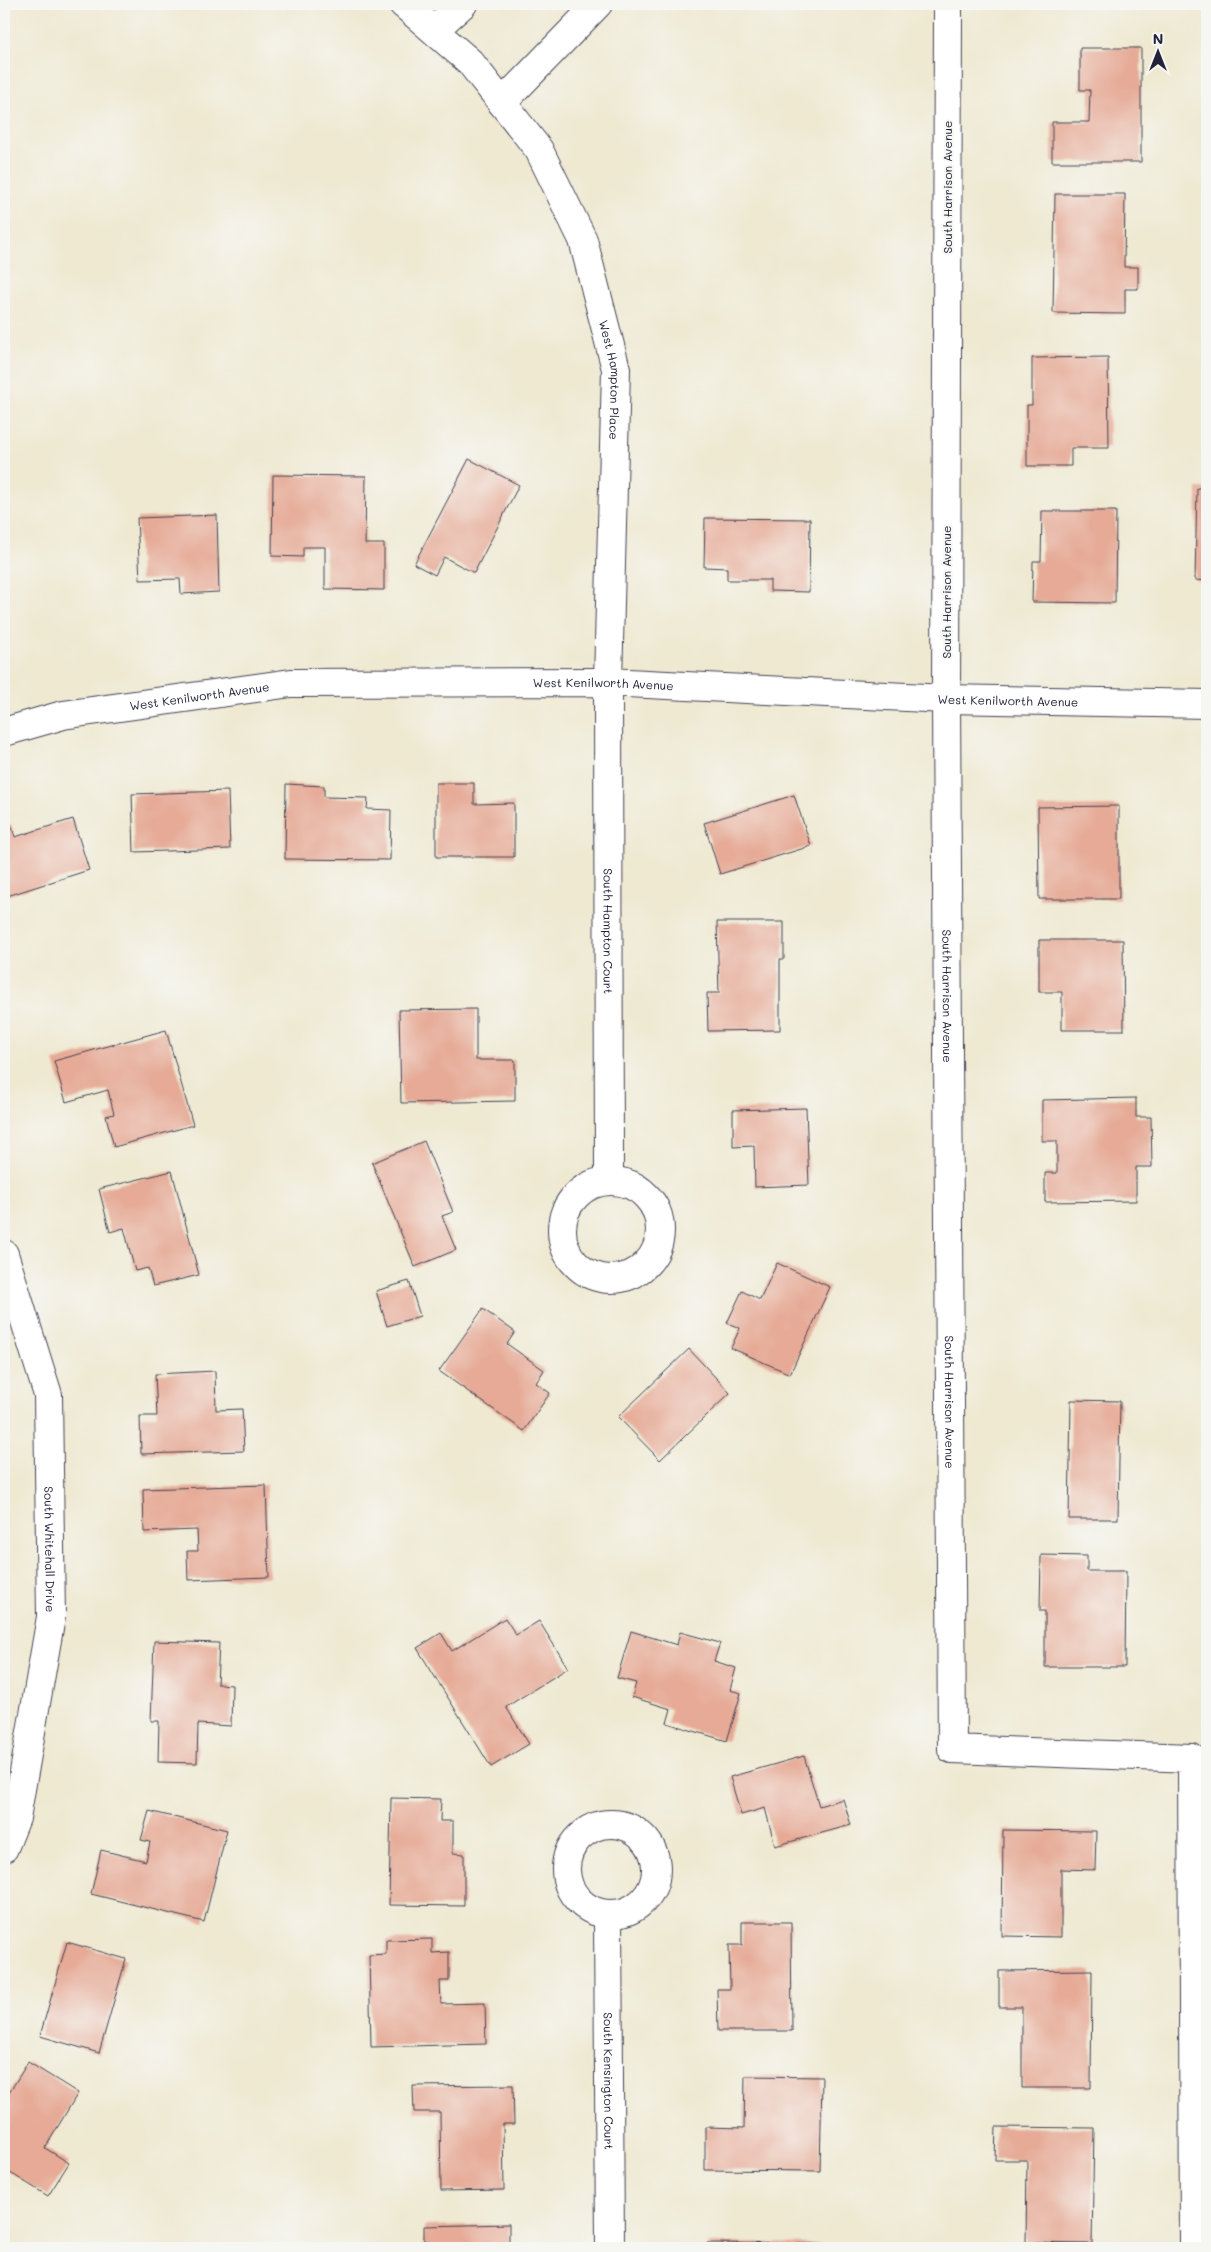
<svg xmlns="http://www.w3.org/2000/svg" width="1211" height="2252" font-family="Mali,sans-serif">
<style>
.building{fill:#e6aa96}
.lines{fill:none;stroke-linecap:round;stroke-linejoin:round}
.minor-casing{stroke:#414052;stroke-width:30}
.minor{stroke:#fff;stroke-width:28}
.labels{text-anchor:middle;dominant-baseline:central;stroke-width:4;stroke-linejoin:round;paint-order:stroke}
.street-label{font-size:12px;fill:#22223b;stroke:#f6f6f2}
</style>
<rect width="100%" height="100%" fill="#f6f6f2"/>
<filter id="ink" filterUnits="userSpaceOnUse"><feTurbulence type="fractalNoise" baseFrequency=".02" numOctaves="2"/><feDisplacementMap in="SourceGraphic" scale="10" xChannelSelector="R" yChannelSelector="G"/><feConvolveMatrix kernelMatrix="1 2 1 2 8 2 1 2 1" color-interpolation-filters="sRGB"/></filter>
<filter id="wash" filterUnits="userSpaceOnUse"><feTurbulence type="fractalNoise" baseFrequency=".0096" numOctaves="4" result="noise"/><feDisplacementMap in="SourceGraphic" scale="20" xChannelSelector="R" yChannelSelector="G"/><feGaussianBlur stdDeviation="1.12" result="paint"/><feColorMatrix in="noise" values="0 0 0 0 0 0 0 0 0 0 0 0 0 0 0 0 0 1.4 0 .05"/><feComposite in="paint" operator="in"/></filter>
<g filter="url(#wash)">
<rect width="100%" height="100%" fill="#efe9d2"/>
<g id="blocks">
<g class="building">
<polygon points="1080,48 1141,48 1141,162 1052,162 1052,122 1089,122 1090,90 1080,90"/>
<polygon points="1055,194 1125,194 1124,267 1138,267 1138,289 1125,289 1125,314 1053,313"/>
<polygon points="1108,357 1109,448 1071,448 1071,466 1027,466 1027,405 1032,405 1032,358"/>
<polygon points="469,459 519,485 474,573 444,557 435,575 414,564"/>
<polygon points="273,475 366,476 365,544 384,544 384,590 325,589 325,547 303,547 303,557 272,556"/>
<polygon points="1197,488 1207,488 1207,581 1195,580"/>
<polygon points="1042,511 1116,511 1115,603 1032,602 1033,561 1041,561"/>
<polygon points="217,515 219,592 181,594 180,579 140,580 137,518"/>
<polygon points="705,518 810,519 809,592 770,591 770,580 727,580 727,568 704,567"/>
<polygon points="436,783 474,783 474,804 514,803 514,857 436,857"/>
<polygon points="286,784 324,786 324,797 368,798 367,809 391,810 390,860 285,859"/>
<polygon points="228,791 230,849 134,852 132,794"/>
<polygon points="794,795 811,846 720,874 704,823"/>
<polygon points="1119,806 1119,899 1039,899 1038,807"/>
<polygon points="73,819 89,870 4,897 4,826 11,824 15,837"/>
<polygon points="717,922 784,922 784,959 780,959 780,1030 708,1031 707,993 719,993"/>
<polygon points="1039,940 1123,940 1124,1030 1062,1030 1062,992 1039,992"/>
<polygon points="476,1009 476,1060 515,1060 515,1101 401,1103 399,1010"/>
<polygon points="166,1030 193,1125 114,1147 106,1116 114,1114 108,1090 66,1102 54,1061"/>
<polygon points="1136,1098 1136,1117 1151,1117 1152,1167 1136,1167 1136,1201 1045,1202 1045,1173 1057,1173 1057,1141 1042,1141 1042,1100"/>
<polygon points="806,1108 809,1185 755,1187 754,1146 733,1147 733,1110"/>
<polygon points="424,1141 453,1212 442,1216 456,1250 415,1267 372,1163"/>
<polygon points="172,1171 199,1275 153,1286 148,1268 135,1271 124,1228 110,1232 99,1189"/>
<polygon points="777,1263 830,1287 790,1374 731,1348 740,1328 727,1323 742,1291 760,1300"/>
<polygon points="409,1281 420,1316 387,1326 376,1291"/>
<polygon points="483,1309 515,1332 507,1344 544,1370 536,1383 550,1393 524,1431 439,1371"/>
<polygon points="689,1349 730,1393 660,1460 618,1417"/>
<polygon points="215,1371 216,1410 242,1409 244,1451 141,1454 140,1416 157,1416 155,1374"/>
<polygon points="1071,1400 1120,1401 1118,1519 1069,1519"/>
<polygon points="266,1485 269,1577 188,1580 187,1551 198,1551 197,1530 144,1532 143,1489"/>
<polygon points="1041,1555 1087,1556 1087,1571 1126,1571 1125,1667 1045,1667 1045,1611 1040,1611"/>
<polygon points="505,1618 516,1635 539,1621 568,1668 506,1707 529,1744 491,1767 417,1648 441,1633 452,1651"/>
<polygon points="631,1631 677,1645 680,1632 720,1643 714,1661 736,1668 730,1690 741,1693 727,1741 667,1723 671,1709 632,1697 636,1683 617,1678"/>
<polygon points="154,1641 219,1643 217,1684 232,1685 231,1726 198,1724 197,1763 158,1762 159,1721 151,1721"/>
<polygon points="804,1756 819,1806 843,1799 851,1825 775,1846 765,1808 741,1815 730,1777"/>
<polygon points="391,1798 441,1799 440,1821 453,1821 453,1853 464,1854 464,1906 389,1905"/>
<polygon points="149,1811 227,1830 204,1922 91,1894 101,1850 146,1861 150,1842 141,1840"/>
<polygon points="1003,1830 1096,1831 1095,1870 1061,1869 1061,1937 1002,1936"/>
<polygon points="742,1922 791,1922 792,2031 718,2031 717,1989 730,1989 729,1945 742,1945"/>
<polygon points="432,1939 432,1953 449,1952 449,1981 440,1981 441,2004 485,2003 486,2044 371,2047 369,1955 386,1954 386,1940"/>
<polygon points="67,1942 126,1959 99,2053 40,2036"/>
<polygon points="1092,1970 1091,2088 1022,2088 1022,2007 999,2007 999,1971"/>
<polygon points="28,2062 78,2093 45,2148 69,2163 48,2196 4,2169 4,2101"/>
<polygon points="745,2076 822,2077 820,2171 705,2170 705,2127 744,2128"/>
<polygon points="513,2085 514,2124 503,2124 504,2190 441,2191 440,2112 414,2112 413,2086"/>
<polygon points="996,2127 1094,2128 1092,2244 1026,2243 1027,2160 995,2160"/>
<polygon points="509,2224 509,2248 424,2248 424,2226"/>
<polygon points="707,2243 821,2244 821,2248 707,2248"/>
</g>
</g>
</g>
<g filter="url(#ink)">
<use href="#blocks" fill-opacity="0" stroke="#414052" stroke-width="1"/>
<g class="lines">
<defs>
<g id="minor">
<path id="s1" d="M403,4L470,62L539,150L583,240L616,369L608,682L609,1181"/>
<path id="s2" d="M948,4L946,699L952,1749L1192,1758L1194,2248"/>
<polyline points="434,30 463,4"/>
<polyline points="502,103 598,4"/>
<path id="s3" d="M4,732L63,715L291,683L608,682L946,699L1207,704"/>
<circle cx="611" cy="1230" r="49"/>
<path id="s4" d="M4,1254L48,1395L51,1617L16,1818L4,1848"/>
<circle cx="611" cy="1869" r="45"/>
<path id="s5" d="M608,1915L610,2248"/>
</g>
</defs>
<use href="#minor" class="minor-casing"/>
<use href="#minor" class="minor"/>
</g>
</g>
<g class="labels">
<g class="street-label">
<text transform="translate(947 187) rotate(-90)">South Harrison Avenue</text>
<text stroke="none"><textPath href="#s1" startOffset="444">West Hampton Place</textPath></text>
<text transform="translate(946 592) rotate(-90)">South Harrison Avenue</text>
<text stroke="none"><textPath href="#s3" startOffset="604">West Kenilworth Avenue</textPath></text>
<text stroke="none"><textPath href="#s3" startOffset="199">West Kenilworth Avenue</textPath></text>
<text stroke="none"><textPath href="#s3" startOffset="1009">West Kenilworth Avenue</textPath></text>
<text stroke="none"><textPath href="#s1" startOffset="996">South Hampton Court</textPath></text>
<text stroke="none"><textPath href="#s2" startOffset="992">South Harrison Avenue</textPath></text>
<text stroke="none"><textPath href="#s2" startOffset="1398">South Harrison Avenue</textPath></text>
<text stroke="none"><textPath href="#s4" startOffset="302">South Whitehall Drive</textPath></text>
<text stroke="none"><textPath href="#s5" startOffset="166">South Kensington Court</textPath></text>
</g>
</g>
<rect width="1211" height="2252" fill="none" stroke="#f6f6f2" stroke-width="20"/>
<g transform="translate(1158 52)" stroke="#f6f6f2" stroke-width="4" paint-order="stroke">
<path d="M0-4L9 19L0 12L-9 19Z" fill="#22223b"/>
<text y="-8" font-size="14" font-weight="bold" text-anchor="middle" fill="#22223b">N</text>
</g>
</svg>
